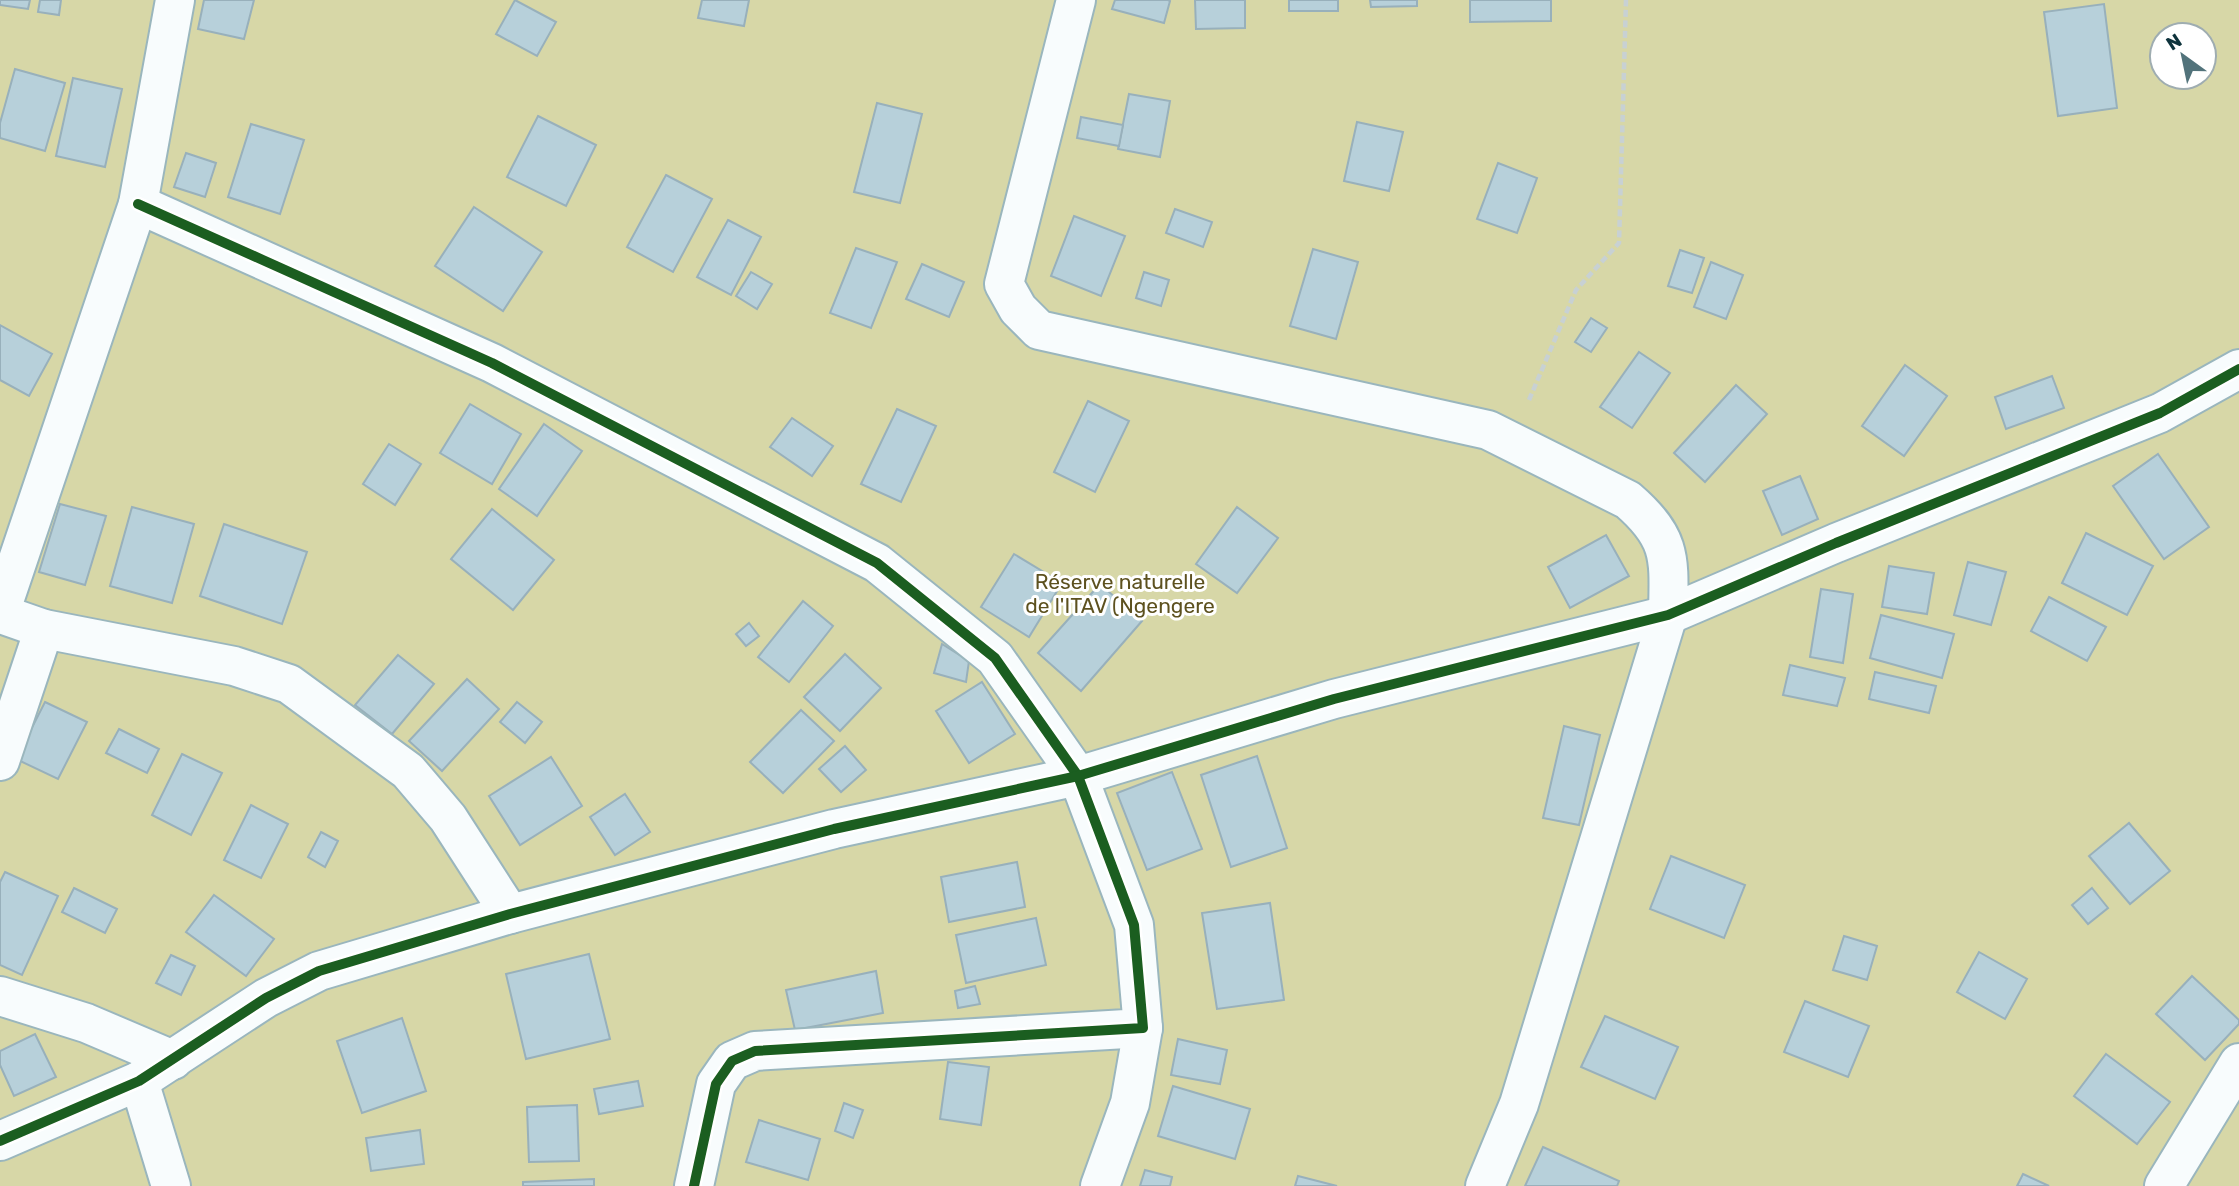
<svg xmlns="http://www.w3.org/2000/svg" width="2239" height="1186" font-family="Rubik,sans-serif">
<style>
.green{fill:#d7d7a7;fill-rule:evenodd}
.building{fill:#b7d0da;stroke:#98b0bb;stroke-width:2}
.lines{fill:none;stroke-linecap:round;stroke-linejoin:round}
.minor-casing{stroke:#9ab6bd;stroke-width:42}
.path{stroke:#c8d1d3;stroke-width:4.5;stroke-dasharray:7 3.5;stroke-linecap:butt}
.minor{stroke:#f8fcfd;stroke-width:38}
.cycleway-casing{stroke:#fff;stroke-width:15}
.cycleway{stroke:#1b5e20;stroke-width:10}
.labels{text-anchor:middle;dominant-baseline:central;stroke-width:6;stroke-linejoin:round;paint-order:stroke}
.park-label{font-size:21px;fill:#5d511f;stroke:#fff}
</style>
<rect width="100%" height="100%" fill="#d0eaf1"/>
<path class="green" d="M0,0H2239V1186H0ZM2162,35H2204V77H2162Z"/>
<g class="building">
<polygon points="0,0 30,0 28,9 0,5"/>
<polygon points="40,0 61,0 59,15 38,12"/>
<polygon points="204,0 254,0 244,39 198,29"/>
<polygon points="515,0 556,22 537,56 496,34"/>
<polygon points="702,0 749,0 744,26 698,18"/>
<polygon points="1115,0 1168,0 1170,1 1164,23 1112,9"/>
<polygon points="1195,0 1245,0 1245,28 1196,29"/>
<rect x="1289" y="0" width="49" height="11"/>
<polygon points="1370,0 1417,0 1417,6 1371,7"/>
<polygon points="1470,0 1551,0 1551,21 1470,22"/>
<polygon points="2104,4 2117,108 2058,116 2044,12"/>
<polygon points="15,69 65,83 45,151 0,138 0,123"/>
<polygon points="73,78 122,89 105,167 56,156"/>
<polygon points="1129,94 1170,101 1160,157 1118,149"/>
<polygon points="877,103 922,114 900,203 854,192"/>
<polygon points="538,116 596,145 566,206 507,177"/>
<polygon points="1081,117 1123,125 1119,146 1077,138"/>
<polygon points="1357,122 1403,132 1389,191 1344,181"/>
<polygon points="251,124 304,140 280,214 228,197"/>
<polygon points="186,153 216,163 205,197 174,187"/>
<polygon points="1498,163 1537,178 1517,233 1477,219"/>
<polygon points="666,175 712,199 673,272 627,247"/>
<polygon points="474,207 542,252 503,311 435,266"/>
<polygon points="1175,209 1212,222 1203,247 1166,233"/>
<polygon points="1074,216 1125,236 1101,296 1051,276"/>
<polygon points="728,220 761,237 731,295 697,277"/>
<polygon points="856,248 897,262 871,328 830,313"/>
<polygon points="1313,249 1358,262 1336,339 1290,326"/>
<polygon points="1680,250 1704,258 1692,293 1668,286"/>
<polygon points="1711,262 1743,275 1726,319 1694,307"/>
<polygon points="922,264 964,282 949,317 906,299"/>
<polygon points="751,272 772,284 757,309 736,296"/>
<polygon points="1144,272 1169,280 1161,306 1136,298"/>
<polygon points="1591,318 1607,328 1591,352 1575,342"/>
<polygon points="0,325 52,354 29,396 0,380"/>
<polygon points="1639,352 1670,373 1632,428 1600,407"/>
<polygon points="1905,365 1947,396 1904,456 1862,426"/>
<polygon points="2052,376 2064,408 2006,429 1995,397"/>
<polygon points="1736,385 1767,414 1705,482 1674,453"/>
<polygon points="1088,401 1129,421 1095,492 1054,472"/>
<polygon points="470,404 521,434 492,484 440,453"/>
<polygon points="897,409 936,426 901,502 861,484"/>
<polygon points="792,418 833,446 812,476 770,447"/>
<polygon points="544,424 582,451 537,516 499,489"/>
<polygon points="389,444 421,464 395,505 363,484"/>
<polygon points="2158,454 2209,527 2164,559 2113,486"/>
<polygon points="1800,476 1818,519 1782,535 1763,491"/>
<polygon points="60,504 106,516 85,585 39,572"/>
<polygon points="132,507 194,524 172,603 110,586"/>
<polygon points="1237,507 1278,538 1237,593 1196,564"/>
<polygon points="492,509 554,560 513,610 451,559"/>
<polygon points="224,524 307,552 282,624 200,596"/>
<polygon points="2086,533 2153,566 2127,615 2062,583"/>
<polygon points="1606,535 1629,576 1570,608 1548,567"/>
<polygon points="1014,554 1062,583 1029,637 981,607"/>
<polygon points="1968,562 2006,572 1991,625 1954,615"/>
<polygon points="1889,566 1934,573 1927,614 1882,607"/>
<polygon points="1100,584 1142,621 1081,691 1038,653"/>
<polygon points="1821,589 1853,594 1843,663 1810,657"/>
<polygon points="2049,597 2106,627 2087,661 2031,631"/>
<polygon points="803,601 833,626 789,682 758,657"/>
<polygon points="1881,615 1954,634 1942,678 1870,658"/>
<polygon points="749,623 759,636 746,646 736,634"/>
<polygon points="942,644 969,661 966,682 934,673"/>
<polygon points="845,654 881,688 840,731 804,697"/>
<polygon points="398,655 434,684 392,734 355,705"/>
<polygon points="1790,665 1845,678 1837,706 1783,695"/>
<polygon points="1875,672 1936,686 1929,713 1869,699"/>
<polygon points="467,679 499,709 442,771 409,741"/>
<polygon points="982,682 1015,734 969,763 936,711"/>
<polygon points="45,702 87,722 58,779 16,759"/>
<polygon points="517,702 542,722 525,743 500,722"/>
<polygon points="801,710 834,741 783,793 750,762"/>
<polygon points="1564,726 1600,735 1579,825 1543,818"/>
<polygon points="119,729 159,749 147,773 106,753"/>
<polygon points="845,746 866,770 841,792 819,769"/>
<polygon points="182,754 222,773 191,835 152,815"/>
<polygon points="1257,756 1287,848 1231,867 1201,775"/>
<polygon points="551,757 582,806 520,845 489,796"/>
<polygon points="1172,772 1202,849 1147,870 1117,793"/>
<polygon points="625,794 650,832 615,855 590,817"/>
<polygon points="251,805 288,824 261,878 224,860"/>
<polygon points="2129,823 2170,871 2130,904 2089,856"/>
<polygon points="321,832 338,841 325,867 308,857"/>
<polygon points="1671,856 1745,885 1724,938 1650,909"/>
<polygon points="1017,862 1025,907 949,922 941,877"/>
<polygon points="5,872 58,896 22,975 0,965 0,882"/>
<polygon points="74,888 117,909 105,933 62,912"/>
<polygon points="2092,888 2108,908 2088,924 2072,905"/>
<polygon points="214,895 274,939 246,976 186,932"/>
<polygon points="1270,903 1284,1000 1217,1009 1202,913"/>
<polygon points="1036,918 1046,965 966,983 956,935"/>
<polygon points="1844,936 1877,946 1867,980 1833,970"/>
<polygon points="1979,952 2027,979 2005,1019 1957,992"/>
<polygon points="589,954 610,1039 526,1059 506,974"/>
<polygon points="171,955 195,966 181,995 156,983"/>
<polygon points="876,971 883,1013 795,1030 786,990"/>
<polygon points="2192,976 2239,1020 2239,1024 2205,1060 2156,1014"/>
<polygon points="975,986 980,1004 958,1008 955,991"/>
<polygon points="1805,1001 1869,1026 1848,1077 1784,1052"/>
<polygon points="1605,1016 1678,1047 1655,1099 1581,1067"/>
<polygon points="402,1018 426,1091 362,1113 337,1041"/>
<polygon points="35,1034 56,1077 14,1096 0,1065 0,1051"/>
<polygon points="1178,1039 1227,1050 1220,1084 1171,1075"/>
<polygon points="2106,1054 2170,1102 2137,1144 2074,1096"/>
<polygon points="948,1062 989,1067 981,1125 940,1119"/>
<polygon points="638,1081 643,1106 599,1114 594,1089"/>
<polygon points="1173,1086 1250,1109 1235,1159 1158,1136"/>
<polygon points="844,1103 863,1110 853,1138 835,1131"/>
<polygon points="577,1105 579,1161 529,1162 527,1107"/>
<polygon points="759,1120 820,1139 808,1180 746,1162"/>
<polygon points="420,1130 424,1164 371,1171 366,1138"/>
<polygon points="1543,1147 1619,1181 1617,1186 1525,1186"/>
<polygon points="1145,1170 1172,1177 1170,1186 1140,1186"/>
<polygon points="2023,1174 2049,1186 2017,1186"/>
<polygon points="1298,1176 1337,1186 1295,1186"/>
<polygon points="594,1179 594,1186 523,1186 523,1182"/>
</g>
<g class="lines">
<defs>
<g id="minor">
<path d="M1076,0L1004,284L1018,309L1039,330L1488,430L1628,500C1673,539 1669,559 1668,615L1519,1104L1485,1186"/>
<polyline points="138,204 492,363 877,563 995,658 1078,776 1134,925 1143,1028 755,1051 732,1061 716,1084 694,1186"/>
<polyline points="0,613 138,204 175,0"/>
<polyline points="1,614 44,629 234,666 289,684 408,771 448,818 510,914"/>
<polyline points="0,761 44,629"/>
<polyline points="0,996 86,1023 173,1060"/>
<polyline points="139,1081 171,1186"/>
<polyline points="0,1141 139,1081 266,998 319,971 510,914 834,829 1078,776 1334,699 1668,615 1836,543 2160,413 2239,369"/>
<polyline points="1100,1186 1130,1103 1143,1028"/>
<polyline points="2164,1186 2239,1063"/>
</g>
</defs>
<use href="#minor" class="minor-casing"/>
<polyline class="path" points="1529,400 1576,290 1619,243 1626,0"/>
<use href="#minor" class="minor"/>
<defs>
<g id="cycleway">
<polyline points="138,204 492,363 877,563 995,658 1078,776 1134,925 1143,1028 755,1051 732,1061 716,1084 694,1186"/>
<polyline points="0,1141 139,1081 266,998 319,971 510,914 834,829 1078,776 1334,699 1668,615 1836,543 2160,413 2239,369"/>
</g>
</defs>
<use href="#cycleway" class="cycleway-casing"/>
<use href="#cycleway" class="cycleway"/>
</g>
<g class="labels">
<g class="park-label">
<text x="1120" y="581">Réserve naturelle<tspan x="1120" dy="24">de l'ITAV (Ngengere</tspan></text>
</g>
</g>
<g transform="translate(2183 56) rotate(327)"><circle r="33" fill="#ffffff" stroke="#9fadb1" stroke-width="2"/>
<path d="M0-5L12 26L0 18L-12 26Z" fill="#52737b"/>
<text y="-10" font-size="19" font-weight="bold" text-anchor="middle" fill="#0e333c">N</text>
</g>
</svg>
